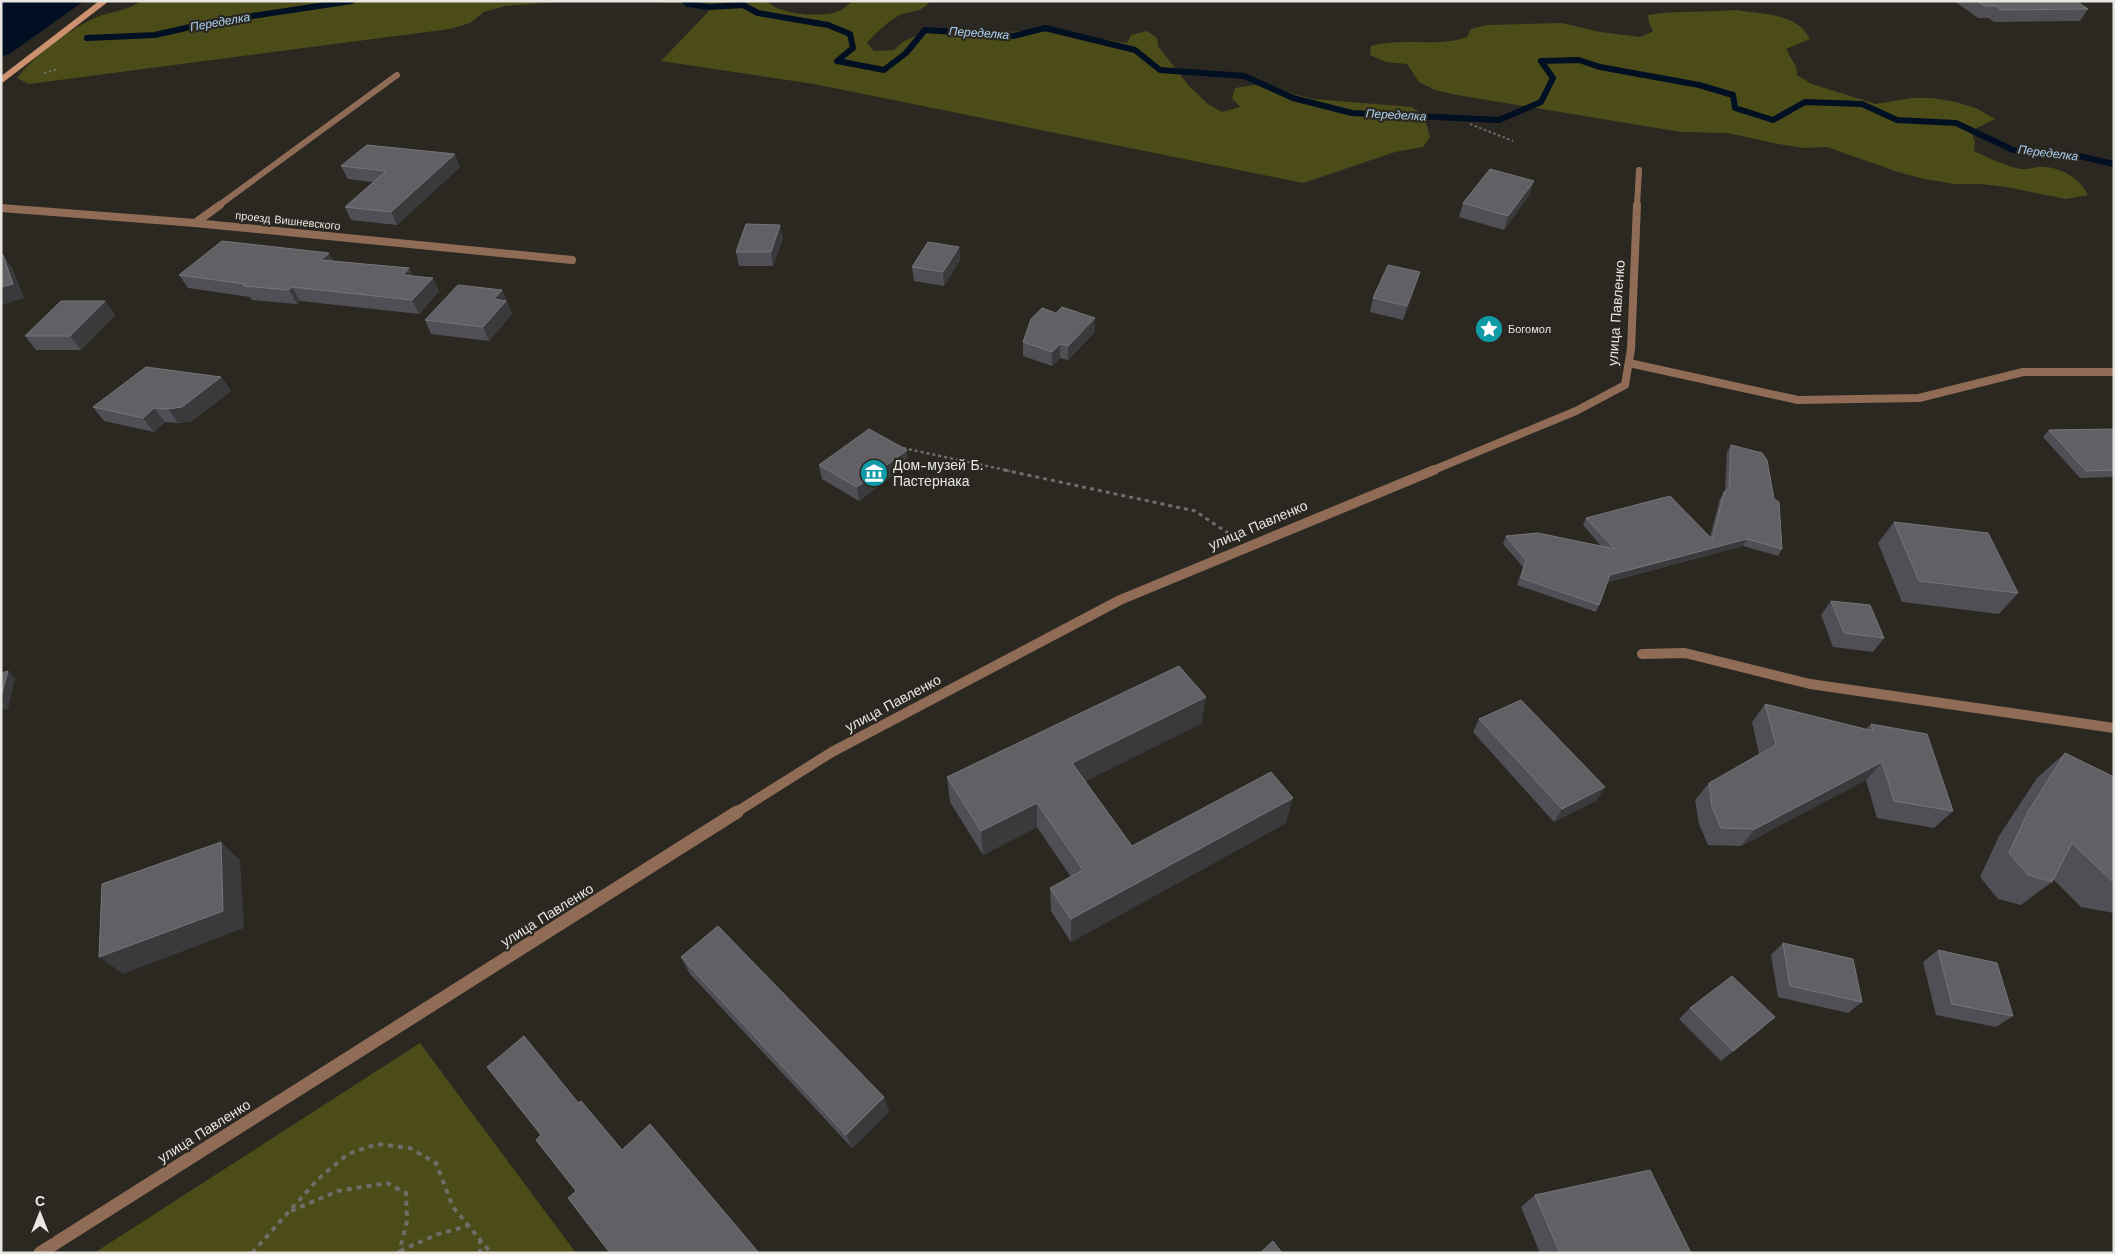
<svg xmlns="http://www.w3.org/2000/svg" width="2115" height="1254" font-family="'Work Sans',sans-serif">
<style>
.green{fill:#4b4c18}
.water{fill:#000f22}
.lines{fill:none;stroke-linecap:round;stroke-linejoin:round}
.stream{stroke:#000f22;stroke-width:6}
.path-far3{stroke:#6e6d67;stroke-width:2;stroke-dasharray:2.5 2.5;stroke-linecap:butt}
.path-far2{stroke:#6e6d67;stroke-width:2.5;stroke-dasharray:3 3;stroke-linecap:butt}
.path-far1{stroke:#6e6d67;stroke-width:3;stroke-dasharray:4 4;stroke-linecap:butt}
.path{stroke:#6e6d67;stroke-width:4;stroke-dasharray:5 5;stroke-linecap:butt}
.service-far2{stroke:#906c56;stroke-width:6}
.service-far1{stroke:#906c56;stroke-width:8}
.service{stroke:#906c56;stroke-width:10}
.minor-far3{stroke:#906c56;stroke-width:6}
.minor-far2{stroke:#906c56;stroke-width:8}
.minor-far1{stroke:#906c56;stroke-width:10}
.minor{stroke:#906c56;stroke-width:13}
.secondary{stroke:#cc926f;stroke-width:6}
.wall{fill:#504f56}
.shaded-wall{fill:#3a393b}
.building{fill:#616065;stroke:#767579}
.labels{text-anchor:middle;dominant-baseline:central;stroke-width:4.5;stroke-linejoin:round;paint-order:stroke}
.far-street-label{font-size:11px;fill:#e7e6e1;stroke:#2a2821}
.far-poi-label{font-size:11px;fill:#e7e6e1;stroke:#2a2821;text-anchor:start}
.far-water-label{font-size:12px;font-style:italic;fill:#abd0f2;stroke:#2a2821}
.street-label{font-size:14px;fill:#e7e6e1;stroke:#2a2821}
.poi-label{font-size:14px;fill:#e7e6e1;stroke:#2a2821;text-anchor:start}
</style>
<rect width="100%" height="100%" fill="#2a2821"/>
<g class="green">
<path d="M141,1H571L505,6L484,12L470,23L450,29L29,84L17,78C34,56 71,28 97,17C112,11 128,11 141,1Z"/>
<path d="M639,1H768C776,15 825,18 839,11C845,9 849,2 855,1C879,0 905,1 930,1C921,14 910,10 898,16C887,22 875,34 867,43L874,51L894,50L904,41L934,28L976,32L1054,31L1127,43L1131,35L1147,31L1157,38L1158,46L1189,86L1208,104L1222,112L1240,107L1232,98L1235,88L1254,85L1314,99L1412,107L1424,116L1430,137L1423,147L1395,152L1303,183L814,84L661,61L709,11C693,0 658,4 639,1Z"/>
<path d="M1736,10C1761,14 1798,13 1810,39L1786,49L1796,67L1797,75L1812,84L1876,104L1912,98H1932L1956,102L1978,109L1995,119L1971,131L1975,141L1974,151C1989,158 2005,166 2021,169C2029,170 2037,166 2044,167C2063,168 2080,179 2088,195L2066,199L2006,187L1980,184H1955L1924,179L1898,172L1827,147L1804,148L1778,144L1728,133L1681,132L1457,95L1435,90L1419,82L1407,64L1386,62L1370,55L1371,46C1402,37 1436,48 1467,37L1471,29L1486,25L1562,23L1600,32L1641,37L1653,31L1649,23L1648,15C1676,10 1707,13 1736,10Z"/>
<polygon points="420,1043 576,1253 94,1253"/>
</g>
<polygon class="water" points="1,1 84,1 11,53 1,57"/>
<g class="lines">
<g class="stream">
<polyline points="684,1 688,4 709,7 743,5 758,13 828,25 850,34 853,48 837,61 884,70 906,53 925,30 1014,36 1045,28 1135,50 1160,70 1244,76 1293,98 1352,113 1499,120 1541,102 1553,78 1541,61 1579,60 1600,67 1699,85 1733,95 1735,108 1773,120 1805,102 1862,104 1897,120 1956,123 2013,150 2070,154 2114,164"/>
<polyline points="87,38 155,35 212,22 352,1"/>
</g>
<g class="path-far3">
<polyline points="44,73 58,69"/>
<polyline points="1470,124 1513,141"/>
</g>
<polyline class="path-far2" points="903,448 1010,471"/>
<polyline class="path-far1" points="1004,470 1195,511 1228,533"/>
<g class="path">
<polyline points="291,1211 338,1191 387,1183 406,1193 407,1221 399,1253"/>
<polyline points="480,1239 480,1253"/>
<polyline points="400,1251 438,1234 468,1226"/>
<polyline points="252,1253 318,1179 348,1154 377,1144 410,1148 436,1163 453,1207 491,1253"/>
</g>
<polyline class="service-far2" points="218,206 397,75"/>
<g class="service-far1">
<polyline points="195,223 220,205"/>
<polyline points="1629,363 1798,400 1919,398 2023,372 2114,372"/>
</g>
<polyline class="service" points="1642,654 1685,653 1810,684 2114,728"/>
<polyline class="minor-far3" points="1637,206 1639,170"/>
<g class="minor-far2">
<polyline points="1,208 195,223 572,260"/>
<polyline points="1431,471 1576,411 1625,385 1631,349 1637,205"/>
</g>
<polyline class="minor-far1" points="735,813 832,752 1120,600 1434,470"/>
<polyline class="minor" points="40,1253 737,812"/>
<polyline class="secondary" points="1,80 104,1"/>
</g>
<g class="wall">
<polygon points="1958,1 2078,1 2078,3 2088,9 2080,21 1994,22 1989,18 1978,18 1957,3"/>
<polygon points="341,166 460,167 397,225 351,220 345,207 373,182 348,179"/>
<polygon points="1530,194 1504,230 1459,217 1463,203"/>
<polygon points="783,238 773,266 739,266 736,252"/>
<polygon points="959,247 960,260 944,286 914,281 912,267"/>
<polygon points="333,261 409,268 413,276 439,291 419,314 300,301 297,304 252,300 250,297 188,288 179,275"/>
<polygon points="1416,285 1403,320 1370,312 1373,298"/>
<polygon points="502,290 512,314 489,341 431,334 425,320"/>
<polygon points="105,301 115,315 81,350 36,350 25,336"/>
<polygon points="1095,332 1068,360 1060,358 1052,366 1023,356 1023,342"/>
<polygon points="221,377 231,391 192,421 178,423 165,422 154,432 104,421 93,407"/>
<polygon points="2114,429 2114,477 2080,478 2043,437 2049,430"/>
<polygon points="1731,445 1782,549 1778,556 1743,546 1608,582 1599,605 1596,612 1517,585 1523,567 1503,544 1506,536 1602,547 1583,525 1586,518 1710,537 1720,499 1725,491 1727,452"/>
<polygon points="908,464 859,501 822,479 819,465"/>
<polygon points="1894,522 2018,593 1999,614 1902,602 1878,543"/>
<polygon points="1831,601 1884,638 1873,652 1833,647 1821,615"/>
<polygon points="1765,704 1866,729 1871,724 1953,811 1934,828 1877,818 1866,780 1741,846 1708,845 1699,824 1695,800 1709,783 1759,754 1752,722"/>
<polygon points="1479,719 1597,800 1554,822 1473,732"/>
<polygon points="1202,723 1085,781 1132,846 1286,823 1071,942 1051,911 1050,888 1071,877 1037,827 983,855 950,802 947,777"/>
<polygon points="2065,753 2114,777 2114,913 2081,907 2053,879 2052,882 2021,905 1998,899 1980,877 1999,836 2037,778"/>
<polygon points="1783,943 1862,1002 1848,1013 1778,997 1771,955"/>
<polygon points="1938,950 2013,1016 1996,1027 1936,1015 1923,962"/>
<polygon points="681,957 884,1097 889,1112 852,1148 690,974"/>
<polygon points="1690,1008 1763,1028 1721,1061 1679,1019"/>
<polygon points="1535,1195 1691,1253 1540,1253 1521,1207"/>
</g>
<g class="shaded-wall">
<polygon points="455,154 460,167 397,225 391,212"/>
<polygon points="1534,181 1530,194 1504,230 1508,216"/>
<polygon points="780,225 783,238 773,266 771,252"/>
<polygon points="959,247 960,260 944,286 943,272"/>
<polygon points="329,253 336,266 321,260"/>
<polygon points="3,255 13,269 24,298 1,305"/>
<polygon points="409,268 416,282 403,275"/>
<polygon points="1420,272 1416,285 1403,320 1407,306"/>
<polygon points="433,278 439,291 419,314 412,300"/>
<polygon points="292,287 300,301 297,304 289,290"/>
<polygon points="502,290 512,314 489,341 483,327 494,299"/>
<polygon points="105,301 115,315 81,350 70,336"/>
<polygon points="1095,318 1095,332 1068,360 1068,346"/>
<polygon points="1060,344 1060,358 1052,366 1052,352"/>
<polygon points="221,377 231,391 192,421 178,423 168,409"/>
<polygon points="154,408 165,422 154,432 143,418"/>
<polygon points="907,450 908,464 859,501 857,487"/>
<polygon points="1747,539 1743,546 1606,582 1610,575"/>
<polygon points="8,671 15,678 8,709 1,710 1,697"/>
<polygon points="1206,697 1202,723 1072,788 1072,763"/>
<polygon points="1882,762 1866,780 1741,846 1755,829"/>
<polygon points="1605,787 1597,800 1554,822 1562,809"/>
<polygon points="1293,798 1286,823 1071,942 1071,919"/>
<polygon points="1037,803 1037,827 983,855 981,831"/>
<polygon points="221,842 240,860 244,928 123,974 99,957"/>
<polygon points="1775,1017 1763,1028 1721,1061 1733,1051"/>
<polygon points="524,1036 537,1051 590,1116 578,1103"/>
<polygon points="884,1097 889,1112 852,1148 846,1135"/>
<polygon points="581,1101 593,1114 633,1162 622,1150"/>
</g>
<g class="building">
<polygon points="1977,1 2076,1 2088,9 2001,10 1996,6 1984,6"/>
<polygon points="367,145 455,154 391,212 345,207 386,171 341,166"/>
<polygon points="1490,169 1534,181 1508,216 1463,203"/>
<polygon points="746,224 780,225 771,252 736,252"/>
<polygon points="222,241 329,253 321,260 409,268 403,275 433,278 412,300 292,287 289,290 243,286 245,284 179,275"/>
<polygon points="928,242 959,247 943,272 912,267"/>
<polygon points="1,255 3,255 13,284 1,287"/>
<polygon points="1388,265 1420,272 1407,306 1373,298"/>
<polygon points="458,285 502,290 494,299 506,301 483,327 425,320"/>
<polygon points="61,301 105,301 70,336 25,336"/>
<polygon points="1062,307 1095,318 1068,346 1060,344 1052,352 1023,342 1031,319 1042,308 1056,313"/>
<polygon points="146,367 221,377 182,407 168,409 154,408 143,418 93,407"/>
<polygon points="869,429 907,450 857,487 819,465"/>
<polygon points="2114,429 2114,470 2086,471 2049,430"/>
<polygon points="1731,445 1762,453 1767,460 1774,499 1779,502 1782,549 1747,539 1610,575 1599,605 1521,578 1526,560 1506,536 1538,533 1615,549 1586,518 1670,496 1712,539 1724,492 1729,488"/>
<polygon points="1894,522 1988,533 2018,593 1919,581"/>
<polygon points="1831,601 1870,605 1884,638 1844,633"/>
<polygon points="1179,666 1206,697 1072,763 1132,846 1271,772 1293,798 1071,919 1050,888 1083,870 1037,803 981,831 947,777"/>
<polygon points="8,671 1,697 1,673"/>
<polygon points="1521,700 1605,787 1562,809 1479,719"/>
<polygon points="1765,704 1873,731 1871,724 1927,734 1953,811 1894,801 1882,762 1755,829 1721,828 1712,807 1709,783 1776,745"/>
<polygon points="2065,753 2114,777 2114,883 2072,843 2052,882 2028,875 2009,853 2028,812"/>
<polygon points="221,842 223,911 99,957 102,884"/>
<polygon points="718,926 884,1097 846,1135 681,957"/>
<polygon points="1783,943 1853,959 1862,1002 1790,986"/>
<polygon points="1938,950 1997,963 2013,1016 1952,1004"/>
<polygon points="1732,976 1775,1017 1733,1051 1690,1008"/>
<polygon points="524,1036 578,1103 581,1101 622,1150 650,1124 759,1253 610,1253 568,1198 576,1191 536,1140 541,1135 487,1067"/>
<polygon points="1650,1170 1691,1253 1560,1253 1535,1195"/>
<polygon points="1273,1241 1282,1253 1260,1253"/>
</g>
<defs>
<symbol id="sight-disc" viewBox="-11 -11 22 22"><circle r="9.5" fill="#0f9aa8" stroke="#2a2821"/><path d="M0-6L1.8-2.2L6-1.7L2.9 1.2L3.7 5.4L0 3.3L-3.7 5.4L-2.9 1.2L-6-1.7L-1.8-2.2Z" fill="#fff"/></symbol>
<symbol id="museum-disc" viewBox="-11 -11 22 22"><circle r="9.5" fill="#0f9aa8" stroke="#2a2821"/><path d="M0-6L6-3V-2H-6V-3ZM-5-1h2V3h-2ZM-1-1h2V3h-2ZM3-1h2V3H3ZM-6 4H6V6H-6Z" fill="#fff"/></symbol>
</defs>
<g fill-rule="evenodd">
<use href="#sight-disc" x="1473" y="313" width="32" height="32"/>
<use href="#museum-disc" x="858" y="457" width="32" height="32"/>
</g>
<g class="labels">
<g class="far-street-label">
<text transform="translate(288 221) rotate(6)">проезд Вишневского</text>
</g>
<g class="far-poi-label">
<text x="1508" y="329">Богомол</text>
</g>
<g class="far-water-label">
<text transform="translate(220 22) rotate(-10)">Переделка</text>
<text transform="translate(979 33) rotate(4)">Переделка</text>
<text transform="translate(1396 115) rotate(3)">Переделка</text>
<text transform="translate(2048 153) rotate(7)">Переделка</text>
</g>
<g class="street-label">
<text transform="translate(1616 313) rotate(-86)">улица Павленко</text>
<text transform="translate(1258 525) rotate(-23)">улица Павленко</text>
<text transform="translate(893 703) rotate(-28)">улица Павленко</text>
<text transform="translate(547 915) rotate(-32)">улица Павленко</text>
<text transform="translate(204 1131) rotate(-32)">улица Павленко</text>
</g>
<g class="poi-label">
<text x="893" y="465">Дом-музей Б.<tspan x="893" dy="16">Пастернака</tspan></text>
</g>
</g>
<rect width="2115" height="1254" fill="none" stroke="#e7e6e1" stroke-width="5"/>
<g transform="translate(40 1214)" stroke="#2a2821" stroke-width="4" paint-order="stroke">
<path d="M0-4L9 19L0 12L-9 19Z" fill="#e7e6e1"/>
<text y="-8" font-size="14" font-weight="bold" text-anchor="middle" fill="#e7e6e1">С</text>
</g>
</svg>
